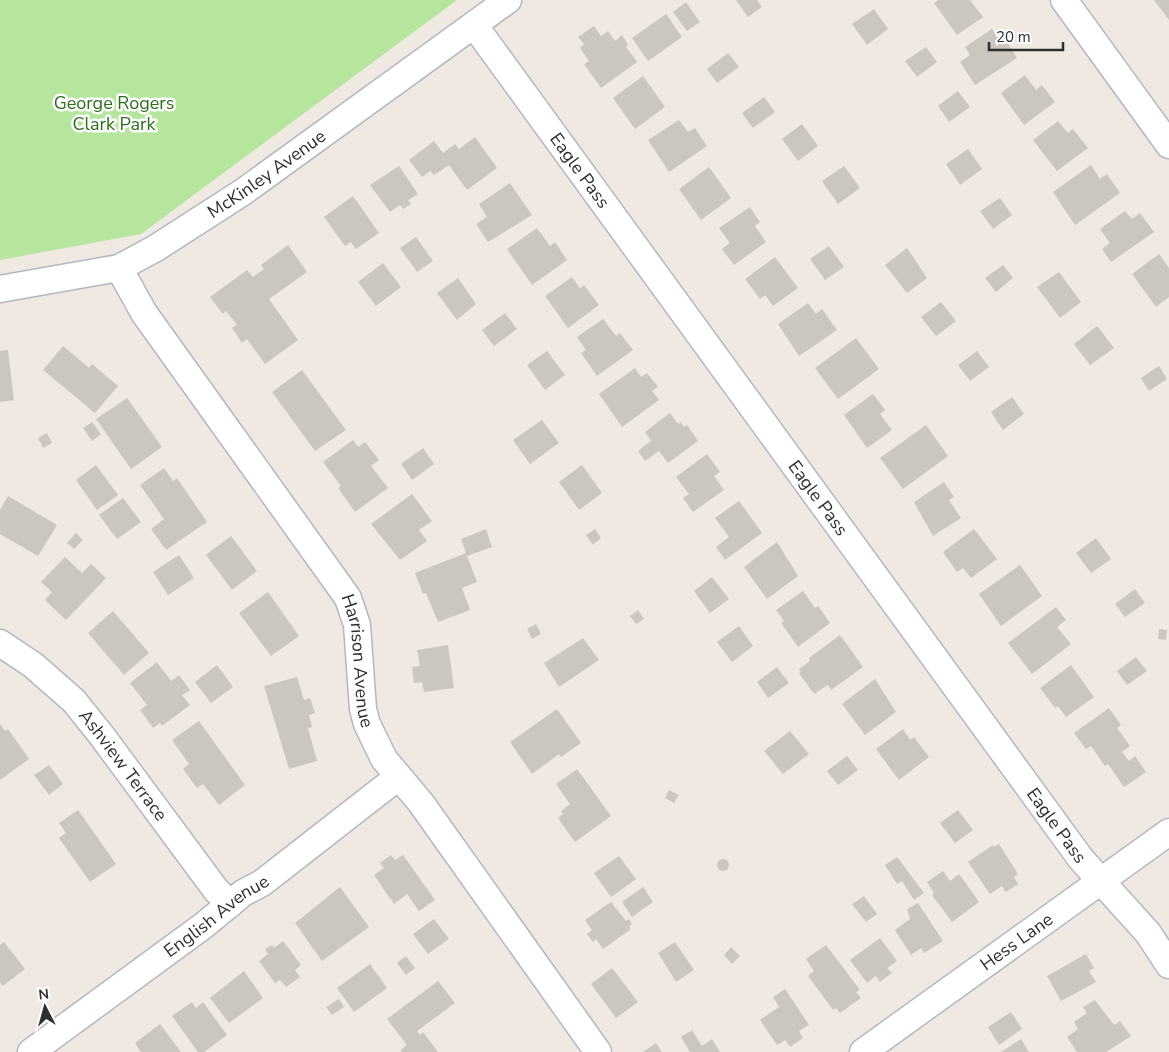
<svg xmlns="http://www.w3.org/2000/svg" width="1169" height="1052" font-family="'Nunito Sans',sans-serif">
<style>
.green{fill:#b6e59e}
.building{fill:#cbc7bf}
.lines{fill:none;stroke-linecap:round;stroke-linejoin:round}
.minor-casing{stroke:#b4b7c1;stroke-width:29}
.minor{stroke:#fff;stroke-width:26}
.labels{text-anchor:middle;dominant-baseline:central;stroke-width:5;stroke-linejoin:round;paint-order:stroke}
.park-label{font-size:18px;fill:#2c6e1b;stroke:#fff}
.street-label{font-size:18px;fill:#2e2e2e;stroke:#fff}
</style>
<rect width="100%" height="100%" fill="#efe9e1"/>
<polygon class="green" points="0,0 457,0 141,234 0,260"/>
<g class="building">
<polygon points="736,0 757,0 762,7 748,17"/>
<polygon points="939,0 970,0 983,17 957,35 934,3"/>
<polygon points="1154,0 1169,0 1169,20"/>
<polygon points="686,2 700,22 687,31 673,12"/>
<polygon points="874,9 888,29 867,45 852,24"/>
<polygon points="666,14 682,37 648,61 632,38"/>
<polygon points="594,26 601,36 608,31 615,41 622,35 628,45 626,47 637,62 601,88 584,64 589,61 580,48 584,44 578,37"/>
<polygon points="992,29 1002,45 1007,42 1017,58 975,85 960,62 970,55 965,47"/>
<polygon points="926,47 937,62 917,77 905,61"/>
<polygon points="728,53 739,67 717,83 707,69"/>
<polygon points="1025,75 1036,90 1042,85 1055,102 1024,125 1001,93"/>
<polygon points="643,76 665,107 635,129 613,98"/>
<polygon points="958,91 970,107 949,122 938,106"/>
<polygon points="764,97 775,112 753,128 742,113"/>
<polygon points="679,120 688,132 695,128 707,146 669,172 648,140"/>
<polygon points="1058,121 1068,133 1073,129 1088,148 1057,171 1033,140"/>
<polygon points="802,124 818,146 798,161 782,139"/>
<polygon points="475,137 497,168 467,190 449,165 434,175 430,171 422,177 409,160 434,141 443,153 455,144 459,149"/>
<polygon points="968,149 982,169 960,185 946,164"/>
<polygon points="1091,165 1100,179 1107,174 1120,193 1075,225 1053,192"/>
<polygon points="399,166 418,194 408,200 411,204 403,209 400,205 390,212 370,185"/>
<polygon points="844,166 860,188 838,204 822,181"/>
<polygon points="709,167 731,198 701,220 679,189"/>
<polygon points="510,183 532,215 488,242 476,224 487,217 479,204"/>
<polygon points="353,196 379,233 356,249 351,242 345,246 324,217"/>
<polygon points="1000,198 1012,215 993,229 980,211"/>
<polygon points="750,207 760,222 755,226 766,242 734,265 722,249 730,243 719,228"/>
<polygon points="1125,211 1132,219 1140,213 1154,232 1111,262 1102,249 1110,243 1100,229"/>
<polygon points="537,228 550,246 555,242 567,260 532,285 507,249"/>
<polygon points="416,237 433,261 417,272 400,248"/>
<polygon points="288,245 307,272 269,299 298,340 265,364 247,339 242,343 232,328 237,325 226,311 223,314 210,297 247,270 253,277 264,269 261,265"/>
<polygon points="829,246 844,267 825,280 810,259"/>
<polygon points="907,248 927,278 907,293 885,265"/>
<polygon points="1159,254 1169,268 1169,297 1156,307 1132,274"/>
<polygon points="775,257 798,288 773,306 765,295 760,299 745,279"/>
<polygon points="383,263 401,287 376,306 358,282"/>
<polygon points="1003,265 1013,278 996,292 985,278"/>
<polygon points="1059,272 1081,302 1060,318 1037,287"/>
<polygon points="572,277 580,288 584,285 599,305 568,328 545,296"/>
<polygon points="458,278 476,304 457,320 437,293"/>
<polygon points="941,302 956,321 936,336 921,317"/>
<polygon points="808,303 816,314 822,309 837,330 799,356 778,324"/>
<polygon points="505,313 517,329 494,346 482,330"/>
<polygon points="603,319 616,336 620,333 633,350 597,376 581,353 586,350 577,337"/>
<polygon points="1097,326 1114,348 1090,365 1074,344"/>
<polygon points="856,338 879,369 838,399 815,368"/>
<polygon points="63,346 89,368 92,364 118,386 95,413 43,370"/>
<polygon points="8,350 14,400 0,402 0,351"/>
<polygon points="547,351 565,375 545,390 527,365"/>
<polygon points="977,351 989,367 970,381 958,365"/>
<polygon points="1159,366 1167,379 1149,391 1141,378"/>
<polygon points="635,368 641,377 647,373 658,387 652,391 659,400 622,427 599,394"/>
<polygon points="302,370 346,430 315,451 272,392"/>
<polygon points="873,394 885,410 880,414 892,430 867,448 844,415"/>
<polygon points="1012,397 1024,414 1003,430 991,412"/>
<polygon points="127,398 162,447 131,469 96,419"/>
<polygon points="670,413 678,424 681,422 684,427 687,425 698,441 668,463 659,451 645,461 638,451 651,441 645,432"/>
<polygon points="542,420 559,443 530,464 513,440"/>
<polygon points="92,422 101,434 92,441 83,428"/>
<polygon points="926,425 948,456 903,489 880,458"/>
<polygon points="47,433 52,443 43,448 38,438"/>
<polygon points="353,440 358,447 365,442 379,460 371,466 388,488 355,512 338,488 341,486 323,462"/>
<polygon points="423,448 434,464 412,480 401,464"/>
<polygon points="707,454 720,472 714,476 724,490 693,512 683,498 689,494 676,477"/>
<polygon points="96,465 118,495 97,510 76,480"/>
<polygon points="582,465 602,493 579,510 559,482"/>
<polygon points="164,468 173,481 177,478 207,522 166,550 151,529 164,519 140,485"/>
<polygon points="944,482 954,497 949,500 961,518 933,536 914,502"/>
<polygon points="412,494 432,521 419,530 427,541 400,560 371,524"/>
<polygon points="8,496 57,525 38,556 0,534 0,510"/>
<polygon points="123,498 141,522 117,539 99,515"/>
<polygon points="739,501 762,533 725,560 716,547 729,537 715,518"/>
<polygon points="486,529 492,547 467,556 477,582 462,588 470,610 438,622 426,593 423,594 415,573 466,553 461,539"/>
<polygon points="595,529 601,538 593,545 586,535"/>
<polygon points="974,529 997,559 971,578 963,568 957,572 943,552"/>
<polygon points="76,533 83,540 74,549 67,543"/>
<polygon points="231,536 257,571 232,590 206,555"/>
<polygon points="1096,538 1111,559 1091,573 1076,553"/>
<polygon points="777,542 798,576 767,599 744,567"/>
<polygon points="179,555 194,578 168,595 153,572"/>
<polygon points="65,557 82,573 91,564 106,578 66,620 45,600 52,592 41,582"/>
<polygon points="1020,565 1042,596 1001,626 979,594"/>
<polygon points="712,577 729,599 710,613 694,591"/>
<polygon points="1135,589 1145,603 1125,617 1115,604"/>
<polygon points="803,591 815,608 818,606 830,623 798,647 781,623 784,621 776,610"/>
<polygon points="268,592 299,636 271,656 239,613"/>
<polygon points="1056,607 1066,620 1057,627 1071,644 1032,674 1008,643"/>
<polygon points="638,610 644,619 636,624 630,616"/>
<polygon points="113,611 149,653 124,675 88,633"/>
<polygon points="536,624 541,634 532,639 527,629"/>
<polygon points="739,626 753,646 732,662 717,642"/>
<polygon points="1159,629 1167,630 1166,640 1158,639"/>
<polygon points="840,635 863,667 831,690 828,685 814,694 799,673 801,672 799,669 810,661 809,658"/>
<polygon points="583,638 599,660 559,687 544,663"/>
<polygon points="448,645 454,688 424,692 422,682 414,683 412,667 420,666 417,650"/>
<polygon points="1136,657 1147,671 1127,685 1117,671"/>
<polygon points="157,662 171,681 179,675 190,690 182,695 190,705 162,726 160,723 153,728 140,710 147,705 130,683"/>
<polygon points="217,665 233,687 211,703 195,682"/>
<polygon points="1071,665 1094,697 1066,717 1058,706 1055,708 1040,688"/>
<polygon points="777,667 789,683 768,698 757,682"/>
<polygon points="297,677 304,700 310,698 315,713 309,715 312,727 308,728 317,761 289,769 264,686"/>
<polygon points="875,679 896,712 865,735 842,704"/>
<polygon points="1109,708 1121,725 1117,728 1130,746 1122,752 1129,761 1135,756 1146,772 1124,787 1108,764 1105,766 1091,746 1086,749 1074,733"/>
<polygon points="557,709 581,743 561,757 559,754 532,774 510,742"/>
<polygon points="199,721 245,785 219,805 203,784 197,788 183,769 189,764 172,740"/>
<polygon points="0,724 5,731 8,729 29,759 0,780"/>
<polygon points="903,729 910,740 914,737 929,757 899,780 876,749"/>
<polygon points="790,731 809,754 783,774 764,751"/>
<polygon points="847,756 858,770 838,785 827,771"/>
<polygon points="49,765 63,784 49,795 34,775"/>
<polygon points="577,769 611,816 575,842 558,818 563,814 561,811 570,804 556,784"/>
<polygon points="669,790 679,795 674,803 665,798"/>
<polygon points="78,810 116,864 90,882 59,838 66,833 59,823"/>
<polygon points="958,810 973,830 955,843 940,823"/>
<polygon points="999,844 1018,874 1014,877 1018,884 1006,892 1002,886 990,894 968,862 993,845 994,847"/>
<polygon points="391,855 395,860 403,855 435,900 419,911 407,894 394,904 374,875 384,868 380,863"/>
<polygon points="619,856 636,879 611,897 594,873"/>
<polygon points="897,857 924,893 914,900 902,881 897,884 885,865"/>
<circle cx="723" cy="865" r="6"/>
<polygon points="943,871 950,881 959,874 979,902 952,922 932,895 934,893 927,882"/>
<polygon points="340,887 369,927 322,961 295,923"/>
<polygon points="643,887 653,902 632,917 622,902"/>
<polygon points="864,896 877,914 866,922 852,904"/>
<polygon points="611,902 626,921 629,919 632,924 629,926 631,929 603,949 596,939 593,942 587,934 592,930 585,920"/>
<polygon points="918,903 943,941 924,953 921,948 911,955 895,930 910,919 907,909"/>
<polygon points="434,919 449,939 428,954 413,934"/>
<polygon points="880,938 897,961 887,968 892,973 880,982 876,976 867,983 850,960"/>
<polygon points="283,941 301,965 295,970 300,977 286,987 280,980 275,983 259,961 268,954 265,949 272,945 274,948"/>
<polygon points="4,942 25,969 3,986 0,983 0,945"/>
<polygon points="675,942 694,970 676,982 658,953"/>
<polygon points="826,945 860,990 856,992 861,998 840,1013 836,1008 833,1010 808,976 814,971 806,959"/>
<polygon points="731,947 740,956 732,964 724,955"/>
<polygon points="1086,954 1094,968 1089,971 1096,982 1061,1001 1047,976"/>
<polygon points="406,956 415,968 406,975 397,963"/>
<polygon points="370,964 387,988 354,1012 337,988"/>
<polygon points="612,968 638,1002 616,1018 591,984"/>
<polygon points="244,971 263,998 229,1023 210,998"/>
<polygon points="438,981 455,1003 417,1031 420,1035 423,1032 438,1052 402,1052 401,1050 407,1045 387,1019"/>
<polygon points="785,989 809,1025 799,1031 803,1038 790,1047 785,1040 777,1045 760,1020 779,1007 773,997"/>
<polygon points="339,999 344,1007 332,1015 326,1007"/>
<polygon points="1095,1000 1114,1025 1120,1021 1131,1036 1106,1052 1077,1052 1067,1037 1078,1029 1074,1022 1087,1013 1083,1007"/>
<polygon points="192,1002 196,1008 203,1002 227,1035 204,1052 198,1052 172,1016"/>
<polygon points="1011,1012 1022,1029 999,1045 988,1027"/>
<polygon points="160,1024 181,1052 141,1052 135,1043"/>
<polygon points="692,1030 702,1046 712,1039 720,1052 690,1052 681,1037"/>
<polygon points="1021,1039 1029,1052 1001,1052"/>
<polygon points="656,1043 662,1052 643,1052"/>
</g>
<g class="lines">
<defs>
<g id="minor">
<polyline points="1064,0 1169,145"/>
<path id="s1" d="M474,25L1081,859L1148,933L1169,965"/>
<path id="s2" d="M119,268L144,313L348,598L357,625L363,709L367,724L384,759L421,803L598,1052"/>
<path id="s3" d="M0,289L119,268L156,248L243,192L508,0"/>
<path id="s4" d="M0,643L33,665L74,701L102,736L216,890L230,904"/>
<path id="s5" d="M31,1052L203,926L243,893L262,883L398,777"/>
<path id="s6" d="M863,1052L1169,832"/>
</g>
</defs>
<use href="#minor" class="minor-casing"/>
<use href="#minor" class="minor"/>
</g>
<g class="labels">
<g class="park-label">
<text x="114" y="103">George Rogers<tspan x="114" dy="21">Clark Park</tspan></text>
</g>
<g class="street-label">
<text stroke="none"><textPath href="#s1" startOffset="180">Eagle Pass</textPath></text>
<text stroke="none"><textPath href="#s3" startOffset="296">McKinley Avenue</textPath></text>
<text stroke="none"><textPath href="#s1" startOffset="585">Eagle Pass</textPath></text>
<text stroke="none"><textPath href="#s2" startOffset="466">Harrison Avenue</textPath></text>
<text stroke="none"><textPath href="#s4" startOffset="175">Ashview Terrace</textPath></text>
<text stroke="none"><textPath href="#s1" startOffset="990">Eagle Pass</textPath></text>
<text stroke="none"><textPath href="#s5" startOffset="230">English Avenue</textPath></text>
<text stroke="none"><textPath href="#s6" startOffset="189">Hess Lane</textPath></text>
</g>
</g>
<g transform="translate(45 1007) rotate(354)" stroke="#ffffff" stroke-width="4" paint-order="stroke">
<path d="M0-4L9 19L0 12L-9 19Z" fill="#2e2e2e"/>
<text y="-8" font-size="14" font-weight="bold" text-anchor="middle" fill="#2e2e2e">N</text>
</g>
<path d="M989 42v8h74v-8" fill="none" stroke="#2e2e2e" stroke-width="2.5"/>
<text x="996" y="42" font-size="15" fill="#2e2e2e" stroke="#ffffff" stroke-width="4" paint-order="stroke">20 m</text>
</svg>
